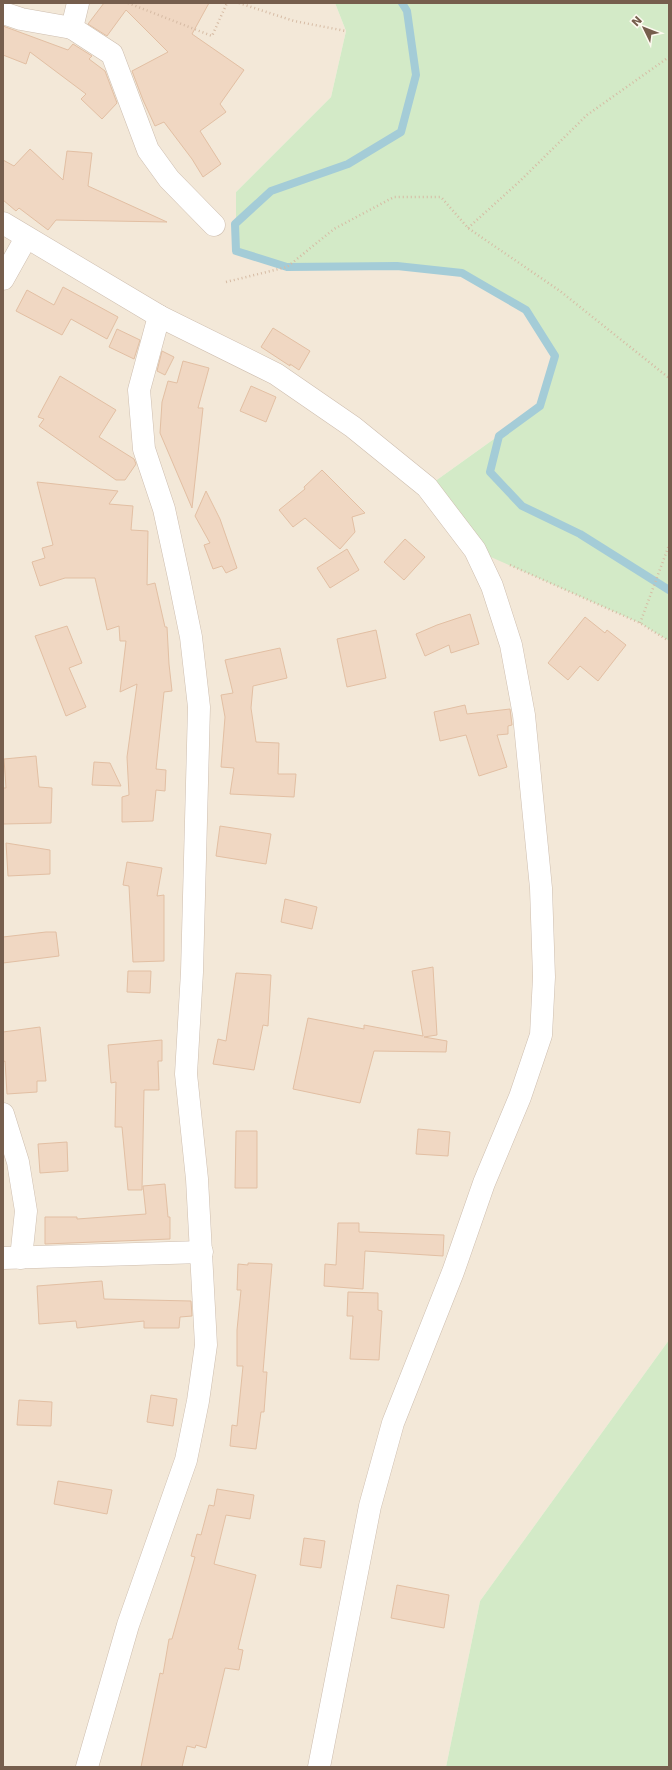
<svg xmlns="http://www.w3.org/2000/svg" width="672" height="1770" font-family="'DejaVu Sans',sans-serif">
<style>
.residential{fill:#f3e8d8}
.green{fill:#d3eac7}
.lines{fill:none;stroke-linecap:round;stroke-linejoin:round}
.stream{stroke:#a4ccd7;stroke-width:8}
.building{fill:#f0d7c2;stroke:#e2bfa3}
.minor-casing{stroke:#cebeaf;stroke-width:23}
.path{stroke:#d6bba4;stroke-width:2.5;stroke-dasharray:1 3;stroke-linecap:butt}
.minor{stroke:#fff;stroke-width:22}
</style>
<rect width="100%" height="100%" fill="#fcf6e9"/>
<polygon class="residential" points="3,3 335,3 346,31 331,97 236,192 397,266 462,273 526,310 555,356 540,406 427,487 669,641 669,1340 480,1601 446,1767 3,1767"/>
<g class="green">
<polygon points="335,3 669,3 669,641 640,623 475,550 427,487 540,406 555,356 526,310 462,273 397,266 287,267 236,251 236,192 331,97 346,31"/>
<polygon points="669,1340 669,1767 446,1767 480,1601"/>
</g>
<g class="lines">
<polyline class="stream" points="402,3 407,11 416,75 401,132 348,164 271,191 235,224 236,251 287,267 397,266 462,273 526,310 555,356 540,406 499,436 490,472 522,506 580,534 669,590"/>
</g>
<g class="building">
<polygon points="104,3 209,3 192,34 244,70 220,104 226,112 200,131 221,164 203,177 192,159 164,122 155,126 143,100 132,71 168,52 126,10 107,36 88,24"/>
<polygon points="3,26 68,50 73,44 92,56 89,59 105,71 117,103 102,119 81,99 86,94 30,52 26,64 3,55"/>
<polygon points="30,149 63,180 67,151 92,153 88,186 167,222 56,220 48,230 19,208 16,211 3,200 3,160 14,166"/>
<polygon points="63,287 118,317 107,339 71,319 62,335 16,311 27,290 54,305"/>
<polygon points="273,328 310,351 299,370 290,364 290,366 261,347"/>
<polygon points="117,329 140,340 134,359 109,347"/>
<polygon points="162,351 174,357 165,375 157,371"/>
<polygon points="183,361 209,368 198,408 203,408 192,508 160,433 162,402 168,381 177,383"/>
<polygon points="60,376 116,410 99,437 134,459 136,464 125,480 116,480 39,426 44,419 38,417"/>
<polygon points="251,386 276,397 266,422 240,411"/>
<polygon points="322,470 365,513 352,517 355,532 340,549 305,518 293,527 279,510 305,489 304,487"/>
<polygon points="37,482 118,491 109,504 133,506 131,530 148,531 147,585 155,583 165,627 167,627 169,664 172,691 164,692 156,769 166,770 165,791 156,790 153,821 122,822 122,797 129,795 127,757 137,684 120,692 126,641 120,641 119,626 107,630 95,578 65,578 40,586 32,562 45,558 42,548 53,545"/>
<polygon points="206,491 220,519 237,568 226,573 222,566 213,569 204,545 210,543 195,516"/>
<polygon points="405,539 425,557 404,580 384,562"/>
<polygon points="347,549 359,570 330,588 317,568"/>
<polygon points="470,614 479,644 451,653 449,645 425,656 416,634 437,625"/>
<polygon points="585,617 605,633 607,630 626,645 598,681 580,666 568,680 548,663"/>
<polygon points="67,626 82,663 69,668 86,707 66,716 35,636"/>
<polygon points="376,630 386,678 347,687 337,639"/>
<polygon points="280,648 287,678 253,686 251,708 256,742 279,743 278,774 296,774 294,797 230,794 234,768 221,767 225,717 221,695 233,693 225,660"/>
<polygon points="465,705 467,714 510,709 512,725 508,726 508,734 497,735 507,767 479,776 466,735 440,741 434,712"/>
<polygon points="36,756 39,787 52,788 51,823 3,824 3,788 6,788 4,759"/>
<polygon points="94,762 110,763 121,786 92,785"/>
<polygon points="220,826 271,834 266,864 216,856"/>
<polygon points="6,843 50,850 50,874 8,876"/>
<polygon points="127,862 162,868 157,896 164,895 164,961 133,962 129,886 123,885"/>
<polygon points="285,899 317,907 312,929 281,922"/>
<polygon points="46,932 56,932 59,956 3,963 3,937"/>
<polygon points="433,967 437,1035 424,1037 447,1041 446,1052 374,1051 360,1103 293,1089 308,1018 364,1029 364,1025 423,1036 412,971"/>
<polygon points="128,971 151,971 150,993 127,992"/>
<polygon points="236,973 271,975 268,1026 263,1025 254,1070 213,1064 218,1039 226,1041"/>
<polygon points="40,1027 46,1081 37,1081 37,1092 7,1094 5,1061 3,1062 3,1032"/>
<polygon points="162,1040 162,1061 158,1061 159,1090 144,1090 142,1190 128,1190 122,1127 115,1127 116,1082 111,1083 108,1045"/>
<polygon points="418,1129 450,1132 448,1156 416,1154"/>
<polygon points="236,1131 257,1131 257,1188 235,1188"/>
<polygon points="67,1142 68,1171 40,1173 38,1144"/>
<polygon points="165,1184 168,1217 170,1217 170,1239 45,1244 45,1217 77,1217 77,1219 146,1214 143,1186"/>
<polygon points="338,1223 359,1223 359,1232 444,1235 443,1256 365,1251 363,1289 324,1286 325,1264 336,1265"/>
<polygon points="248,1263 272,1264 263,1372 267,1372 264,1412 261,1412 256,1449 230,1446 232,1425 237,1426 243,1366 237,1366 237,1330 241,1290 237,1290 238,1264 248,1265"/>
<polygon points="102,1281 104,1299 191,1301 192,1316 180,1317 179,1328 144,1328 144,1321 77,1328 76,1321 39,1324 37,1286"/>
<polygon points="348,1292 378,1293 378,1310 382,1311 379,1360 350,1359 353,1316 347,1316"/>
<polygon points="151,1395 177,1399 173,1426 147,1422"/>
<polygon points="19,1400 52,1402 51,1426 17,1425"/>
<polygon points="58,1481 112,1490 107,1514 54,1504"/>
<polygon points="217,1489 254,1495 250,1519 226,1515 214,1564 256,1575 238,1649 243,1650 239,1670 225,1668 206,1748 196,1745 195,1748 187,1746 182,1767 141,1767 160,1673 163,1674 169,1639 172,1639 195,1557 191,1556 197,1534 201,1535 209,1505 214,1506"/>
<polygon points="304,1538 325,1541 321,1568 300,1565"/>
<polygon points="397,1585 449,1595 444,1628 391,1618"/>
</g>
<g class="lines">
<defs>
<g id="minor">
<polyline points="78,3 72,28 112,54 148,150 169,179 214,225"/>
<polyline points="3,13 21,19 72,28"/>
<polyline points="3,223 159,316 139,390 144,449 164,509 179,578 191,637 199,707 192,972 186,1074 197,1179 206,1345 198,1401 186,1460 128,1625 87,1767"/>
<polyline points="3,279 26,238"/>
<polyline points="159,316 276,374 353,427 427,487 475,550 492,586 511,645 524,715 541,888 544,977 541,1035 520,1097 484,1183 453,1272 393,1423 370,1506 319,1767"/>
<polyline points="3,1114 18,1162 26,1211 21,1258"/>
<polyline points="3,1258 202,1252"/>
</g>
</defs>
<use href="#minor" class="minor-casing"/>
<g class="path">
<polyline points="128,3 212,36 227,3"/>
<polyline points="239,3 294,21 346,31"/>
<polyline points="468,228 520,181 587,115 669,57"/>
<polyline points="226,282 287,267 334,229 394,197 441,197 468,228 560,291 669,378"/>
<polyline points="510,565 640,623 669,641"/>
<polyline points="640,623 669,545"/>
</g>
<use href="#minor" class="minor"/>
</g>
<rect width="672" height="1770" fill="none" stroke="#765e4d" stroke-width="8"/>
<g transform="translate(644 28) rotate(313)" stroke="#fefaf0" stroke-width="3" paint-order="stroke">
<path d="M0-3L7 15L0 10L-7 15Z" fill="#765e4d"/>
<text y="-6" font-size="11" font-weight="bold" text-anchor="middle" fill="#765e4d">N</text>
</g>
</svg>
